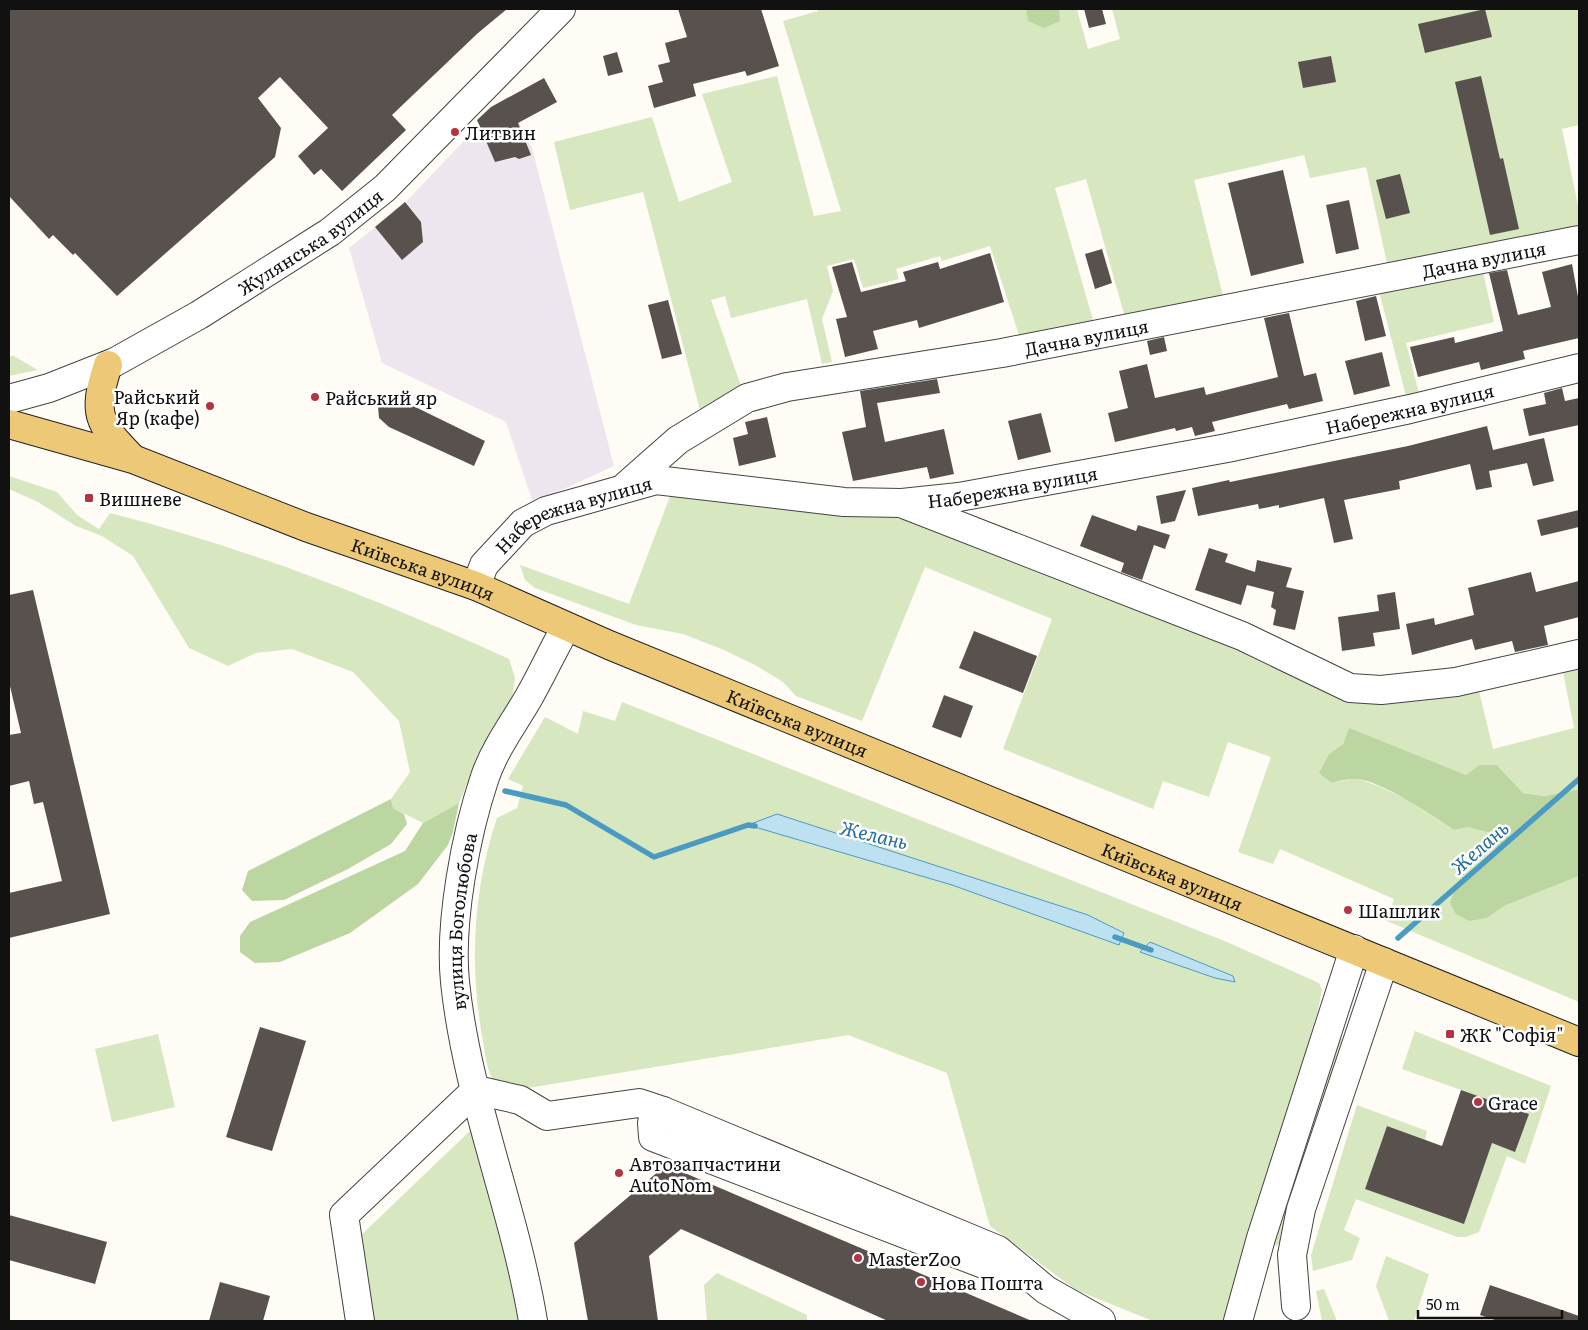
<svg xmlns="http://www.w3.org/2000/svg" width="1588" height="1330" font-family="Literata,serif">
<style>
.industrial{fill:#ede6ee}
.green{fill:#d7e7c0}
.forest{fill:#bcd6a1}
.water{fill:#bee1f1;stroke:#4b9ac2}
.lines{fill:none;stroke-linecap:round;stroke-linejoin:round}
.stream{stroke:#4b9ac2;stroke-width:5.5}
.building{fill:#58514e}
.minor-casing{stroke:#444;stroke-width:30}
.major-casing{stroke:#222;stroke-width:30}
.minor{stroke:#fff;stroke-width:28}
.major{stroke:#edc977;stroke-width:28}
.poi-dot{fill:#b63341;stroke:#fff;stroke-width:2}
.labels{text-anchor:middle;dominant-baseline:central;stroke-width:5;stroke-linejoin:round;paint-order:stroke}
.poi-label{font-size:18px;fill:#111;stroke:#fff;text-anchor:start}
.street-label{font-size:18px;fill:#111;stroke:#fff}
.water-label{font-size:19px;font-style:italic;fill:#236d99;stroke:#fff}
</style>
<rect width="100%" height="100%" fill="#fefcf5"/>
<polygon class="industrial" points="506,97 532,148 614,466 533,503 506,422 382,363 349,248 400,208"/>
<g class="green">
<polygon points="818,9 1077,9 1088,49 1120,39 1112,9 1579,9 1579,125 1562,129 1579,210 1579,234 1388,268 1366,167 1310,178 1304,155 1194,180 1223,296 1126,321 1086,179 1055,188 1095,327 1023,340 1019,335 990,246 942,261 940,256 896,269 899,279 863,288 854,259 827,266 833,291 822,319 832,362 822,364 807,299 731,318 725,296 711,300 742,389 701,414 643,192 570,210 554,142 652,117 679,202 732,182 702,94 777,76 814,216 841,211 783,21 818,11"/>
<polygon points="1482,267 1494,322 1406,343 1419,393 1406,396 1378,287"/>
<polygon points="12,355 38,370 9,376 9,359"/>
<path d="M9,476L57,492L77,515L99,529L110,513C247,548 380,600 509,659L515,678L512,699L480,753L459,803L423,823L393,808L391,799L410,772L399,721L353,672L292,649L256,653L228,666L189,648L133,556L102,536L76,526L38,502L9,489Z"/>
<polygon points="672,491 902,515 1238,645 1342,694 1478,687 1493,749 1574,728 1563,672 1579,668 1579,789 1544,796 1523,793 1497,765 1479,765 1466,775 1349,729 1343,744 1329,754 1332,783 1356,778 1378,786 1406,799 1454,830 1468,827 1490,833 1495,848 1454,891 1487,918 1504,906 1579,876 1579,1002 1387,921 1394,899 1280,849 1273,864 1238,852 1271,757 1228,742 1209,797 1163,781 1153,809 1003,749 1052,619 925,567 862,721 796,696 783,682 755,665 724,650 683,634 636,625 535,588 525,580 520,565 629,604"/>
<path d="M622,702L1227,942L1319,983L1322,990L1318,1010L1226,1321H1153L1076,1290L990,1226L947,1073L848,1035L516,1090L498,1088C487,1074 486,1059 483,1041C469,968 473,889 497,818L517,808L523,786L508,779L545,717L578,734L583,711L615,721Z"/>
<polygon points="1415,1031 1551,1086 1525,1164 1507,1156 1479,1232 1466,1237 1457,1237 1356,1199 1344,1230 1360,1238 1352,1260 1313,1271 1311,1255 1357,1105 1427,1131 1425,1140 1387,1126 1365,1189 1463,1223 1492,1143 1515,1151 1529,1114 1402,1069"/>
<polygon points="158,1034 175,1107 112,1122 95,1049"/>
<polygon points="1333,1035 1342,1039 1280,1236 1280,1243 1276,1246 1271,1241"/>
<polygon points="473,1128 521,1321 369,1321 356,1240"/>
<polygon points="1386,1256 1429,1274 1414,1321 1389,1321 1376,1286"/>
<polygon points="717,1273 807,1315 807,1321 707,1321 704,1285"/>
<polygon points="1324,1289 1337,1321 1322,1321 1316,1291"/>
</g>
<g class="forest">
<polygon points="1026,9 1059,9 1060,21 1044,28 1028,21"/>
<path d="M1349,728L1466,775L1479,765H1497L1523,793L1544,796L1579,789V876L1504,906L1487,918L1469,921L1456,914L1450,903L1454,891L1495,848L1490,833L1468,827L1454,830C1435,817 1377,778 1355,779C1347,779 1339,781 1332,783L1319,773L1329,754L1343,744Z"/>
<polygon points="391,799 393,808 404,814 407,824 391,844 348,869 284,900 252,901 242,890 248,871"/>
<polygon points="459,803 453,832 448,845 418,884 350,933 280,962 255,963 240,952 240,936 250,922 405,851 423,823"/>
</g>
<g class="water">
<polygon points="777,814 1088,915 1124,933 1119,945 952,885 748,825"/>
<polygon points="1150,942 1233,976 1235,982 1215,978 1140,952"/>
</g>
<g class="lines">
<g class="stream">
<polyline points="505,791 566,805 654,857 748,825 755,826"/>
<polyline points="1115,937 1151,950"/>
<polyline points="1398,938 1579,779"/>
</g>
</g>
<g class="building">
<polygon points="9,9 507,9 478,33 392,115 406,130 342,191 321,169 314,175 298,156 328,128 280,77 258,98 281,128 275,157 117,296 75,253 73,255 53,235 49,239 9,196"/>
<polygon points="678,9 761,9 779,66 747,76 745,71 693,84 696,96 654,108 648,86 663,82 658,65 670,62 665,43 687,37"/>
<polygon points="1084,9 1102,9 1106,24 1089,28"/>
<polygon points="1485,9 1492,37 1425,53 1418,24"/>
<polygon points="617,52 623,72 608,76 603,56"/>
<polygon points="1331,56 1336,82 1303,88 1298,62"/>
<polygon points="1481,76 1500,159 1503,158 1519,229 1490,235 1455,82"/>
<polygon points="544,78 557,102 518,123 531,155 519,159 515,157 495,162 477,120 491,107"/>
<polygon points="1283,170 1304,263 1251,276 1228,183"/>
<polygon points="1400,174 1410,213 1386,219 1376,180"/>
<polygon points="1349,200 1359,249 1336,254 1326,205"/>
<polygon points="405,202 421,222 423,242 402,260 375,227"/>
<polygon points="1102,249 1112,283 1095,289 1085,254"/>
<polygon points="990,253 1004,302 919,328 917,320 873,331 878,349 845,357 836,319 847,317 832,267 852,262 861,292 906,281 903,272 938,262 940,269"/>
<polygon points="1572,264 1579,302 1579,338 1523,351 1525,359 1481,370 1479,362 1418,377 1410,347 1454,337 1455,343 1503,331 1489,273 1507,270 1518,315 1551,307 1542,272"/>
<polygon points="1376,296 1386,336 1365,341 1356,301"/>
<polygon points="668,300 682,354 662,359 648,305"/>
<polygon points="1289,313 1304,376 1316,373 1323,401 1289,409 1287,404 1212,422 1215,431 1195,436 1192,427 1176,431 1175,428 1115,442 1108,413 1128,408 1119,371 1147,364 1155,398 1204,387 1206,395 1278,377 1264,318"/>
<polygon points="1164,337 1167,351 1150,355 1147,341"/>
<polygon points="1382,352 1390,386 1354,395 1345,361"/>
<polygon points="937,379 940,393 877,403 885,442 944,429 954,474 930,479 927,467 853,481 842,432 866,427 860,391"/>
<polygon points="1562,388 1565,401 1579,398 1579,425 1529,436 1523,409 1546,404 1544,393"/>
<polygon points="388,399 401,400 485,441 474,466 389,427 379,418 378,406"/>
<polygon points="1041,413 1051,452 1018,460 1008,421"/>
<polygon points="767,417 776,457 739,466 733,438 748,434 745,422"/>
<polygon points="1487,426 1493,450 1544,438 1554,481 1533,486 1527,463 1489,471 1492,487 1476,490 1470,464 1399,481 1400,489 1344,500 1353,539 1334,543 1324,498 1279,508 1279,505 1259,509 1258,504 1198,516 1192,488 1229,480 1230,482 1408,446"/>
<polygon points="1186,490 1175,521 1161,524 1156,496"/>
<polygon points="1579,510 1579,527 1541,536 1537,520"/>
<polygon points="1092,515 1136,531 1138,525 1170,535 1165,549 1154,545 1142,580 1121,572 1124,563 1080,546"/>
<polygon points="1209,548 1228,554 1225,562 1255,572 1257,560 1292,568 1286,587 1304,591 1295,630 1273,625 1276,610 1271,607 1274,592 1247,585 1241,605 1195,590"/>
<polygon points="1531,572 1536,592 1579,581 1579,617 1544,626 1548,645 1515,652 1512,641 1475,650 1472,639 1412,655 1406,624 1434,618 1435,625 1474,615 1468,588"/>
<polygon points="33,590 110,914 9,938 9,893 62,881 43,802 34,804 29,781 9,786 9,735 21,733 9,682 9,595"/>
<polygon points="1395,592 1400,629 1373,633 1375,646 1342,651 1338,617 1379,611 1377,595"/>
<polygon points="974,631 1037,656 1023,693 959,668"/>
<polygon points="944,695 973,706 961,738 932,727"/>
<polygon points="260,1027 306,1041 272,1151 226,1137"/>
<polygon points="1461,1090 1529,1114 1515,1152 1492,1143 1464,1224 1365,1189 1387,1126 1442,1146"/>
<polygon points="666,1165 1032,1321 888,1321 681,1229 649,1256 658,1321 588,1321 574,1243"/>
<polygon points="9,1215 107,1242 95,1284 9,1260"/>
<polygon points="220,1282 270,1296 263,1321 209,1321"/>
<polygon points="1490,1285 1579,1316 1579,1321 1498,1321 1480,1315"/>
</g>
<g class="lines">
<defs>
<g id="minor">
<path id="s1" d="M9,399L49,388L115,362L199,315L330,232L385,188L561,9"/>
<path id="s2" d="M627,485L678,440L747,398L787,387L1002,353L1579,240"/>
<polyline points="906,505 1242,636 1350,688 1381,690 1456,682 1579,654"/>
<path id="s3" d="M476,586L484,565L523,523L546,511L656,480L844,502L902,503L959,497L1227,448L1410,409L1579,368"/>
<polyline points="476,1090 520,1100 547,1116 639,1103 663,1111 998,1250 1046,1290 1101,1321"/>
<polyline points="663,1111 652,1123 653,1137 986,1265 999,1269 1005,1267"/>
<polyline points="1296,1306 1292,1255 1301,1209 1384,962"/>
<polyline points="360,1321 344,1215 476,1090"/>
<path id="s4" d="M533,1321C514,1207 467,1098 455,982C449,922 466,833 485,777C495,748 514,723 529,697C542,674 553,650 566,627"/>
<polyline points="1238,1321 1261,1238 1354,949"/>
</g>
<g id="major">
<path d="M108,365C92,414 98,423 132,458"/>
<path id="s5" d="M9,424L133,459L306,527L476,586L609,645L1579,1042"/>
</g>
</defs>
<use href="#minor" class="minor-casing"/>
<use href="#major" class="major-casing"/>
<use href="#minor" class="minor"/>
<use href="#major" class="major"/>
</g>
<g class="poi-dot">
<circle cx="455" cy="132" r="5"/>
<circle cx="315" cy="397" r="5"/>
<circle cx="210" cy="406" r="5"/>
<rect x="84" y="493" width="10" height="10" rx="2.5"/>
<circle cx="1348" cy="910" r="5"/>
<rect x="1445" y="1029" width="10" height="10" rx="2.5"/>
<circle cx="1478" cy="1102" r="5"/>
<circle cx="619" cy="1173" r="5"/>
<circle cx="858" cy="1258" r="5"/>
<circle cx="921" cy="1282" r="5"/>
</g>
<g class="labels">
<g class="poi-label">
<text x="465" y="132">Литвин</text>
<text x="200" y="396" text-anchor="end">Райський<tspan x="200" dy="21">Яр (кафе)</tspan></text>
<text x="325" y="397">Райський яр</text>
<text x="99" y="498">Вишневе</text>
<text x="1358" y="910">Шашлик</text>
<text x="1460" y="1034">ЖК "Софія"</text>
<text x="1488" y="1102">Grace</text>
<text x="629" y="1163">Автозапчастини<tspan x="629" dy="21">AutoNom</tspan></text>
<text x="868" y="1258">MasterZoo</text>
<text x="931" y="1282">Нова Пошта</text>
</g>
<g class="street-label">
<text stroke="none"><textPath href="#s1" startOffset="342">Жулянська вулиця</textPath></text>
<text stroke="none"><textPath href="#s2" startOffset="899">Дачна вулиця</textPath></text>
<text stroke="none"><textPath href="#s2" startOffset="494">Дачна вулиця</textPath></text>
<text stroke="none"><textPath href="#s3" startOffset="984">Набережна вулиця</textPath></text>
<text stroke="none"><textPath href="#s3" startOffset="579">Набережна вулиця</textPath></text>
<text stroke="none"><textPath href="#s3" startOffset="129">Набережна вулиця</textPath></text>
<text stroke="none"><textPath href="#s5" startOffset="439">Київська вулиця</textPath></text>
<text stroke="none"><textPath href="#s5" startOffset="844">Київська вулиця</textPath></text>
<text stroke="none"><textPath href="#s5" startOffset="1249">Київська вулиця</textPath></text>
<text stroke="none"><textPath href="#s4" startOffset="409">вулиця Боголюбова</textPath></text>
</g>
<g class="water-label">
<text transform="translate(874 834) rotate(13)">Желань</text>
<text transform="translate(1479 847) rotate(-41)">Желань</text>
</g>
</g>
<rect width="1588" height="1330" fill="none" stroke="#111111" stroke-width="20"/>
<path d="M1418 1310v8h144v-8" fill="none" stroke="#111111" stroke-width="2.5"/>
<text x="1426" y="1310" font-size="15" fill="#111111" stroke="#ffffff" stroke-width="4" paint-order="stroke">50 m</text>
</svg>
